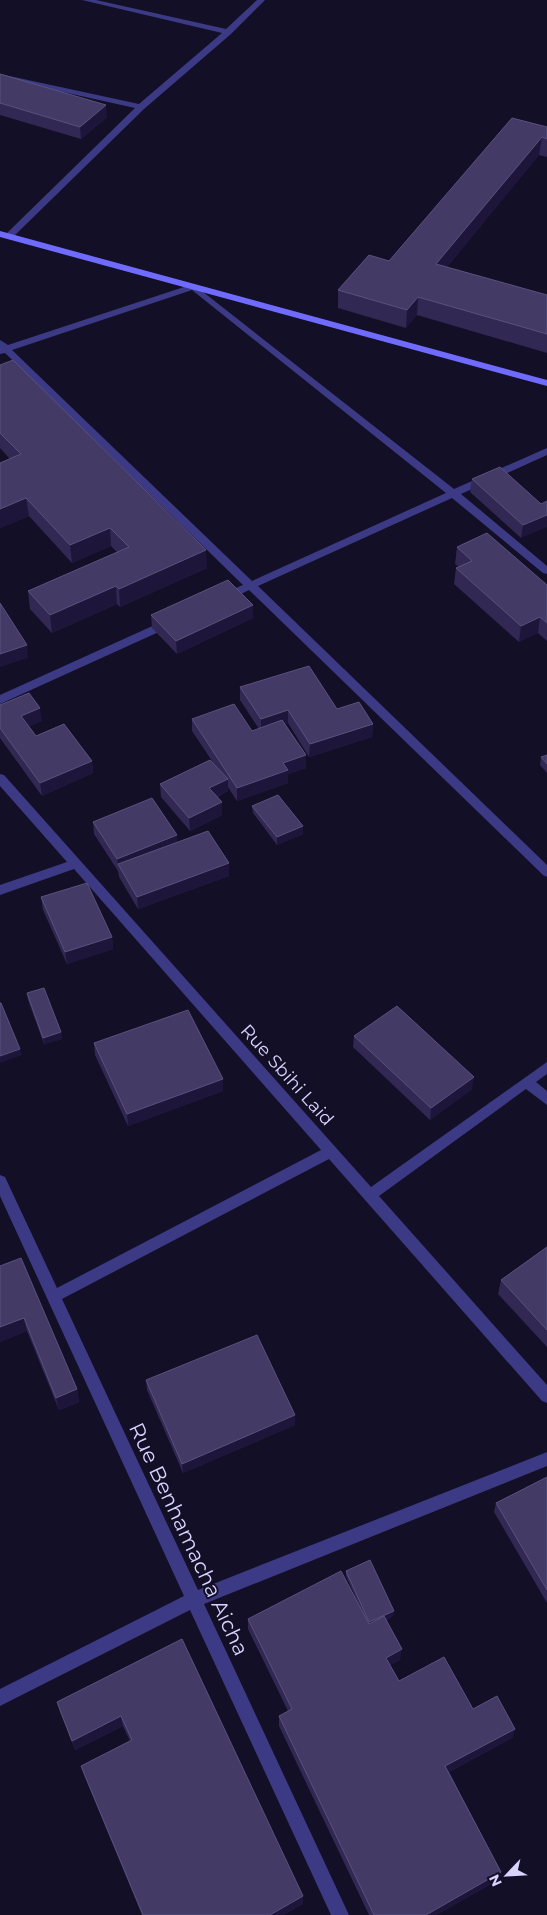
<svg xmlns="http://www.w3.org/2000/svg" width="547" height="1915" font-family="Montserrat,sans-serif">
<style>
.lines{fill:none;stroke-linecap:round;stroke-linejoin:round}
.street{fill:#3d3a85;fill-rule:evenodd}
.secondary{fill:#6f6bff;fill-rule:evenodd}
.wall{fill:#312854}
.shaded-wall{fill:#1d163a}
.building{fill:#433a66;stroke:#5a527e}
.labels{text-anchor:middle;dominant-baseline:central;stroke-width:4;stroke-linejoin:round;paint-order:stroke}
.street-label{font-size:18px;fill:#d9d4ff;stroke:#130f26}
.near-street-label{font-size:21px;fill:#d9d4ff;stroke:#130f26}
</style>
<rect width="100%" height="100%" fill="#130f26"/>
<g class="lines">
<g class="street">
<polygon points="82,0 96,0 226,29 257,0 265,0 231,34 144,109 12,238 6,238 6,234 135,108 0,78 0,74 139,104 222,33"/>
<path d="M193,284L454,489L547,448V455L461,494L547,566V574L543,573L452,498L258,586L547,865V877L543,875L249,590L227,601H219L218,598L219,595L243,585L5,353L0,354V340L8,345ZM192,290L446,493L252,581L12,350Z"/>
<polygon points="168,619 172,620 173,623 172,626 0,704 0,695"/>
<polygon points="0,774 4,775 371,1187 547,1062 547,1074 536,1082 547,1091 547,1105 526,1089 379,1196 547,1385 547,1403 542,1401 329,1159 62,1299 198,1590 547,1452 547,1466 204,1604 349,1915 331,1915 190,1610 0,1706 0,1689 184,1596 0,1196 0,1175 5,1177 57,1288 321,1150 74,869 0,895 0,885 67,862 0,786"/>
</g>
<polygon class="secondary" points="0,231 547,380 547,386 0,237"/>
</g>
<g class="wall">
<polygon points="0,74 107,117 81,139 0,115"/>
<polygon points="547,127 547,157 539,155 447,267 547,295 547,353 417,315 406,328 338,308 338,290 389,261"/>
<polygon points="0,365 207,568 120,607 117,604 52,633 30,609 28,591 117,552 111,546 72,563 29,516 0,528 0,463 10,459 0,448"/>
<polygon points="472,479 541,504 521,538 470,492"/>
<polygon points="457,547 547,585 547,641 538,633 519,642 454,584 456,568 459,567 455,564"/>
<polygon points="253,605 253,618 177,654 152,628 151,615"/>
<polygon points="240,687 337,709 373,724 372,737 309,757 288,723 285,724 306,755 306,768 288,774 288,783 237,801 228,787 228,791 217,797 222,802 222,815 190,831 161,797 160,784 212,761 192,731 192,719 252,731 259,729 240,700"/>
<polygon points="0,705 42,721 29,726 36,736 92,761 93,773 42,796 0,738"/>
<polygon points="547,755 547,773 540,765 541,757"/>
<polygon points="252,806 303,826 303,834 277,845 253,813"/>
<polygon points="93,822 178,842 229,876 138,909 119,877 118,871 94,834"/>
<polygon points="41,897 112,937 113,949 67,964 43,910"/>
<polygon points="27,993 61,1032 62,1039 44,1044 28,1000"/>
<polygon points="354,1036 472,1089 430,1120 353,1047"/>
<polygon points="94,1043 223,1091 128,1126 95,1055"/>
<polygon points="547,1247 547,1347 498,1294 501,1280"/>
<polygon points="0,1266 77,1389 79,1402 59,1410 27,1331 0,1342"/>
<polygon points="146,1380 295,1425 183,1473 147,1390"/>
<polygon points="547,1477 547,1603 494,1512 496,1503"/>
<polygon points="346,1571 393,1616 386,1620 400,1660 390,1665 399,1681 473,1709 515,1729 512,1738 449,1772 501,1872 498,1880 436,1915 369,1915 279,1726 279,1716 288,1711 248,1629 248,1619 360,1607 346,1576"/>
<polygon points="182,1639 303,1904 283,1915 142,1915 84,1775 81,1766 130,1741 123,1726 75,1750 60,1712 57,1702"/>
</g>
<g class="shaded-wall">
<polygon points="106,105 107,117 81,139 80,127"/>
<polygon points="542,137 539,155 435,282 436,264"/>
<polygon points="418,297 417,315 406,328 407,310"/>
<polygon points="26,498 29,516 0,528 0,509"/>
<polygon points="547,515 547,527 521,538 523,525"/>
<polygon points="110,528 111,546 72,563 70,545"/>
<polygon points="206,550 207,568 120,607 119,589"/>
<polygon points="116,586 117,604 52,633 50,615"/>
<polygon points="253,605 253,618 177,654 176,641"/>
<polygon points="540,617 538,633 519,642 521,626"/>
<polygon points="27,645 28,658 0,667 0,654"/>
<polygon points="40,708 42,721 23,729 21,716"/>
<polygon points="288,710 288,723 261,732 261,719"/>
<polygon points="373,724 372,737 309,757 310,744"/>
<polygon points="306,755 306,768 288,774 288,783 237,801 237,788 283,763"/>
<polygon points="92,761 93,773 42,796 40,783"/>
<polygon points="228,779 228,791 209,800 209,788"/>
<polygon points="222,802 222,815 190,831 189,818"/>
<polygon points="303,826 303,834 277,845 277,837"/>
<polygon points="177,835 178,848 118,864 117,859"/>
<polygon points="229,863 229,876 138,909 137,897"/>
<polygon points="112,937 113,949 67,964 65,952"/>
<polygon points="61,1032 62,1039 44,1044 43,1038"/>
<polygon points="20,1049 22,1055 0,1063 0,1056"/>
<polygon points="474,1077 472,1089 430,1120 431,1108"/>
<polygon points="223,1079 223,1091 128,1126 127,1114"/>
<polygon points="24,1318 27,1331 0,1342 0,1327"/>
<polygon points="77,1389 79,1402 59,1410 56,1398"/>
<polygon points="295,1415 295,1425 183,1473 182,1464"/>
<polygon points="394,1611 393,1616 369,1627 369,1622"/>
<polygon points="402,1649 400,1660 385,1668 386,1658"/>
<polygon points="121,1716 123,1726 75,1750 72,1741"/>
<polygon points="515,1729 512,1738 443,1775 445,1766"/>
<polygon points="501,1872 498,1880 436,1915 426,1915"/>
<polygon points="303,1896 303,1904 283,1915 270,1915"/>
</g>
<g class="building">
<polygon points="0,74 106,105 80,127 0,103"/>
<polygon points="512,118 547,127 547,139 542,137 436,264 547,295 547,334 418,297 407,310 338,290 369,255 389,261"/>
<polygon points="13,360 206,550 119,589 116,586 50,615 28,591 129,547 110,528 70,545 26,498 0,509 0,463 21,454 0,433 0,365"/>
<polygon points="500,467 541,504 547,501 547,515 523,525 472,479"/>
<polygon points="487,533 547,585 547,623 540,617 521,626 456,568 472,561 457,547"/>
<polygon points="228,580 253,605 176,641 151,615"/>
<polygon points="0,603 27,645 0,654"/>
<polygon points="309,666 337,709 359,702 373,724 310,744 288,710 261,719 240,687"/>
<polygon points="29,693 40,708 21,716 36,736 64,724 92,761 40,783 0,728 0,705"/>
<polygon points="234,704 252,731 282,720 306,755 283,763 288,770 237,788 192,719"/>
<polygon points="547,755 547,764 541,757"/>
<polygon points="210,760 228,779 209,788 222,802 189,818 160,784"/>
<polygon points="278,795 303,826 277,837 252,806"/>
<polygon points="152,798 177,835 117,859 93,822"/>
<polygon points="208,831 229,863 137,897 118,864"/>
<polygon points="87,883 112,937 65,952 41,897"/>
<polygon points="44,988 61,1032 43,1038 27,993"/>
<polygon points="0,1003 1,1003 20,1049 0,1056"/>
<polygon points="397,1006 474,1077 431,1108 354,1036"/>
<polygon points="188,1010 223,1079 127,1114 94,1043"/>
<polygon points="547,1247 547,1330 501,1280"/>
<polygon points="21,1258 77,1389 56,1398 24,1318 0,1327 0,1266"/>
<polygon points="257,1335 295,1415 182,1464 146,1380"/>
<polygon points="547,1477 547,1590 496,1503"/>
<polygon points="370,1560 394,1611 369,1622 346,1571"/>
<polygon points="341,1571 369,1624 384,1616 402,1649 386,1658 399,1681 444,1657 473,1709 497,1696 515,1729 445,1766 501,1872 426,1915 374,1915 279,1716 292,1709 248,1619"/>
<polygon points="182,1639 303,1896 270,1915 143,1915 81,1766 132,1740 121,1716 72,1741 57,1702"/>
</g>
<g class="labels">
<g class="street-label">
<text transform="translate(287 1075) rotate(48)">Rue Sbihi Laid</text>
</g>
<g class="near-street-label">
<text transform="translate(189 1539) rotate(65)">Rue Benhamacha Aicha</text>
</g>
</g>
<g transform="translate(507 1875) rotate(245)" stroke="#130f26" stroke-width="4" paint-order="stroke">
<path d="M0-4L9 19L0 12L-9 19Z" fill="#d9d4ff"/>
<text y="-8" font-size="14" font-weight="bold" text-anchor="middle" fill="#d9d4ff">N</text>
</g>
</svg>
